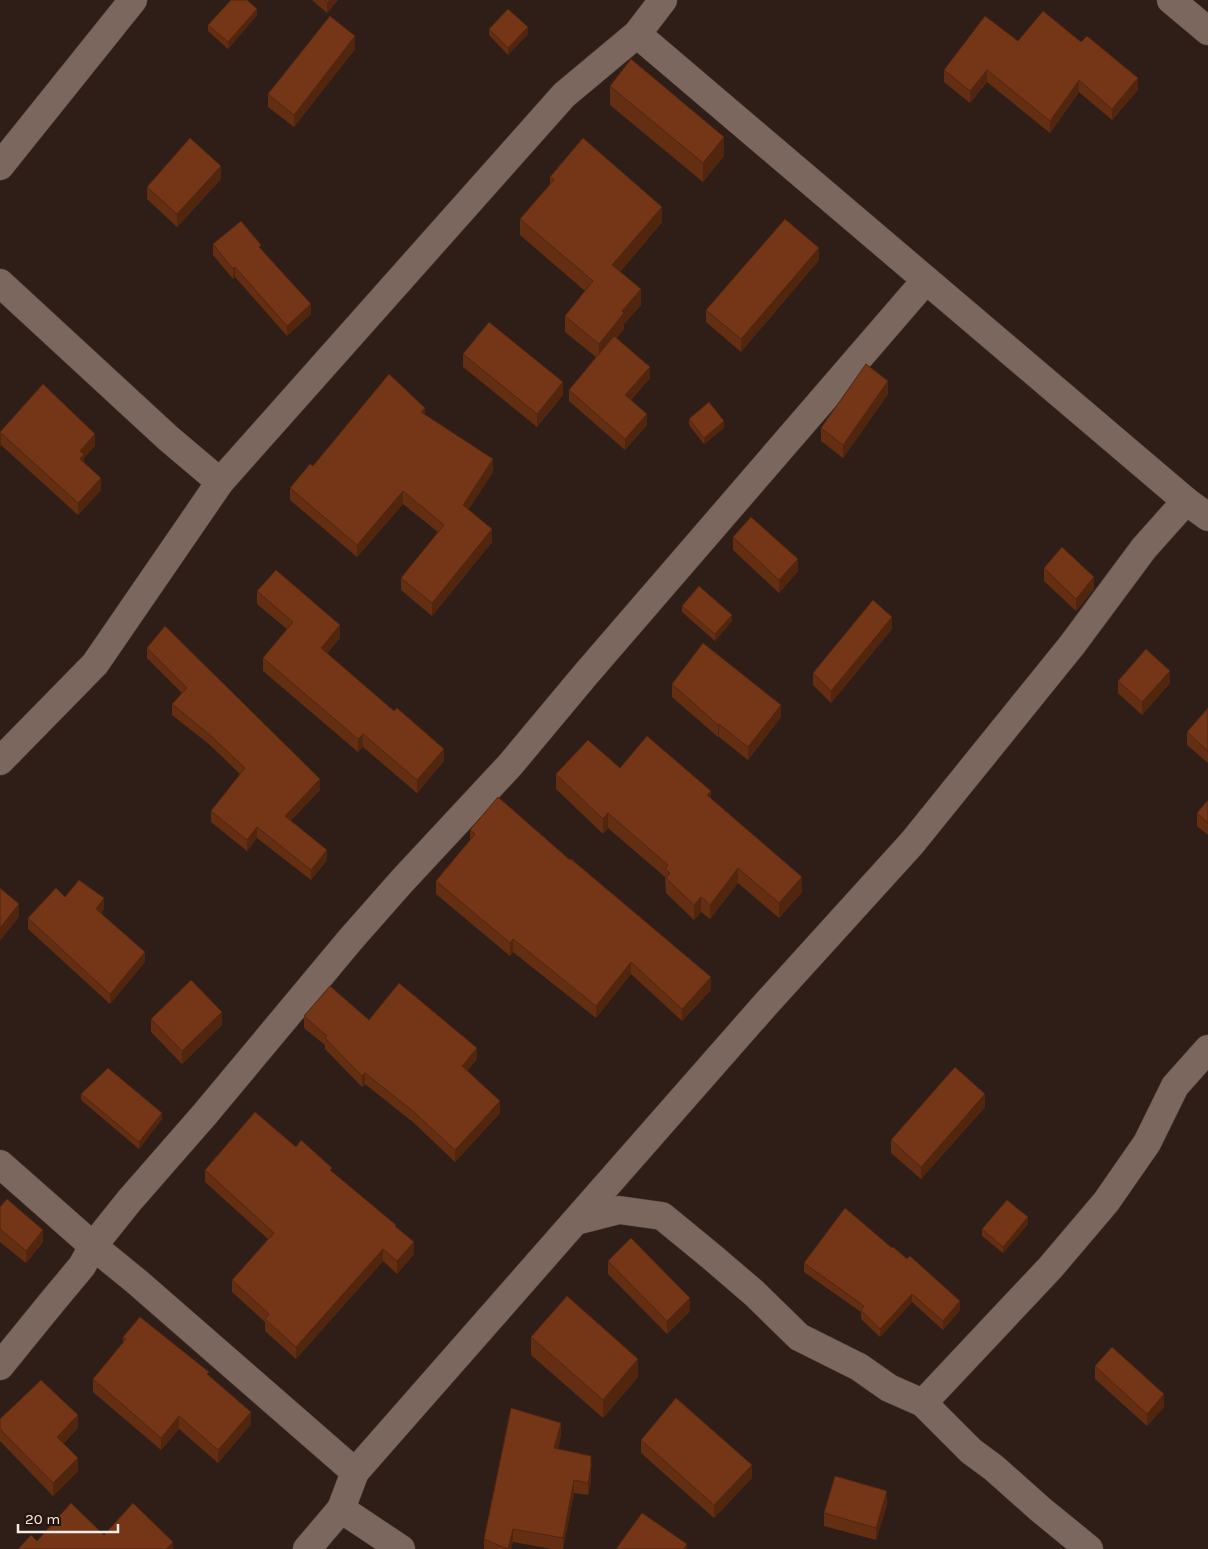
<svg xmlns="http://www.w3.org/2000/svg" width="1208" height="1549" font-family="Karla,sans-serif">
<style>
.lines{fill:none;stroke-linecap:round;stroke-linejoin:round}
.minor-casing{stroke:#483a35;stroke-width:29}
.minor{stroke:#7b675e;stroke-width:28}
.wall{fill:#642e13}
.shaded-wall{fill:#51260f}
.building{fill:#743616;stroke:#51260f}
</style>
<rect width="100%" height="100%" fill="#2f1e17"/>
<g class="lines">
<defs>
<g id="minor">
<polyline points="1171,0 1208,31"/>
<polyline points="637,34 1186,501 1208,517"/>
<polyline points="0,166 133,0"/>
<polyline points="0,283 168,438 220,482"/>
<polyline points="0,761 95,664 220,482 564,95 637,34 663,0"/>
<polyline points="0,1164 93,1246 136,1281 355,1472 341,1509 401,1549"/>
<polyline points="576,1221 619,1210 662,1216 712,1257 754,1293 799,1337 859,1367 889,1388 923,1403 971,1451 994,1468 1040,1509 1089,1549"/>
<polyline points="0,1366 52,1302 82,1266 93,1246 129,1201 205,1114 350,940 402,881 510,765 586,674 926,280"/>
<polyline points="923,1403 1050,1268 1106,1202 1147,1143 1175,1086 1208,1049"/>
<polyline points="355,1472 765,1005 912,843 1072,645 1144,548 1186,501"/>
<polyline points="307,1549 341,1509"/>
</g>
</defs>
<use href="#minor" class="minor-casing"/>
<use href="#minor" class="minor"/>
</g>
<g class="wall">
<polygon points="312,0 338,0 327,13"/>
<polygon points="257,15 228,49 208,31 208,25"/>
<polygon points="489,29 528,34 508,55 489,35"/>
<polygon points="1018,41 1138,90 1112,120 1079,92 1050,133 987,82 970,103 944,82 944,70"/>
<polygon points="355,49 294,127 268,107 268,94"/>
<polygon points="610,86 724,156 703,182 610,105"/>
<polygon points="550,177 662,222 620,272 641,305 624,324 624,329 616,338 650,378 631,400 647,425 625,450 569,401 569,390 596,357 565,332 565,316 585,291 520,235 520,219 550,184"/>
<polygon points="221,179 177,227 147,199 147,187"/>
<polygon points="213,244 261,249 311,314 287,336 235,277 233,279 213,255"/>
<polygon points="819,260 741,352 706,322 706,310"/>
<polygon points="463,354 563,395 537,427 463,367"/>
<polygon points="888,394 843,458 821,441 821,428"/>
<polygon points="425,415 493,472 468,510 492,542 432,616 401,590 401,578 438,532 403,504 357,557 290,500 290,488 313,466"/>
<polygon points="689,419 724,428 704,444 689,425"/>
<polygon points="0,432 95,446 84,458 84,462 101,490 78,515 1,445 0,446"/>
<polygon points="733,537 798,571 779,593 733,550"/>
<polygon points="1044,568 1094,589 1076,611 1044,581"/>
<polygon points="257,591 340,638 327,653 444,761 417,793 363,747 358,752 263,671 263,658 287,629 257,604"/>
<polygon points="682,606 732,621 715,641 682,612"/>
<polygon points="892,629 831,703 813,685 813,673"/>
<polygon points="147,648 320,790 290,821 327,860 311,880 257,838 247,851 211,822 211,811 240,774 210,745 172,715 172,704 182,693 147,658"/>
<polygon points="1118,681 1170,683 1142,715 1118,693"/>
<polygon points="672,684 781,717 748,760 719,737 718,737 672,697"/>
<polygon points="1208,708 1208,763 1187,745 1187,732"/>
<polygon points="620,768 711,799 802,892 779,918 738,883 710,919 701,912 694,920 666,893 665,877 608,828 603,834 556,789 556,774"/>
<polygon points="1208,800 1208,835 1197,826 1197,813"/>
<polygon points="470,830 711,990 682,1021 631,974 596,1018 513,952 510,956 436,894 436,881 470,841"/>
<polygon points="65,897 104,909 101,913 145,962 110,1004 28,929 28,918"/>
<polygon points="304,1016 369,1020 477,1059 467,1071 500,1113 455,1162 414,1123 365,1084 362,1087 325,1049 325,1045 304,1028"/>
<polygon points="151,1019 222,1025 182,1064 151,1032"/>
<polygon points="81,1094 162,1119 139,1149 81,1100"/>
<polygon points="985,1107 921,1179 891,1153 891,1140"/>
<polygon points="296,1147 332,1172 396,1227 414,1254 397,1274 383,1261 296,1359 265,1331 265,1322 232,1292 232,1280 268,1239 205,1182 205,1170"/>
<polygon points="0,1207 43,1242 26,1263 0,1242"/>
<polygon points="845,1208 960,1310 943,1330 912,1302 880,1337 861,1319 861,1312 804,1272 804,1263"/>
<polygon points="1028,1224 1003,1253 982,1236 982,1229"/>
<polygon points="608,1261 690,1311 667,1334 608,1274"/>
<polygon points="123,1337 209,1375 251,1424 218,1463 179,1429 161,1450 93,1392 93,1379 123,1343"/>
<polygon points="531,1337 638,1377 603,1418 531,1355"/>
<polygon points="1095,1366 1164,1407 1147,1426 1095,1379"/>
<polygon points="0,1419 78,1428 64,1443 78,1471 53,1496 0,1441"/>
<polygon points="561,1435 558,1449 591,1480 588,1495 574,1493 563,1549 552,1549 513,1542 511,1549 484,1549 484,1539"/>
<polygon points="641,1440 752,1478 714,1518 641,1453"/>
<polygon points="887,1504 876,1540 824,1526 824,1513"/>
</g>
<g class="shaded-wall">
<polygon points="330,0 338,0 327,13 327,3"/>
<polygon points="257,9 257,15 228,49 228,42"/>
<polygon points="528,27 528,34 508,55 508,48"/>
<polygon points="355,36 355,49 294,127 294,115"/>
<polygon points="987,70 987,82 970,103 970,91"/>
<polygon points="1138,78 1138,90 1112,120 1112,109"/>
<polygon points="1079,80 1079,92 1050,133 1050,121"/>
<polygon points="724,137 724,156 703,182 703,163"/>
<polygon points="221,166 221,179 177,227 177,214"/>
<polygon points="662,207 662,222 612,281 612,265"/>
<polygon points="819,248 819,260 741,352 741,339"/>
<polygon points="235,267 235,277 233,279 233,269"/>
<polygon points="641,289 641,305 624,324 624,329 599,360 599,344 622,311"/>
<polygon points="311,304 311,314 287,336 287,326"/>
<polygon points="650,367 650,378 625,406 625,395"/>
<polygon points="888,381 888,394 843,458 843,445"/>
<polygon points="563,382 563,395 537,427 537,414"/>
<polygon points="425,408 425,421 421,412"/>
<polygon points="647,414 647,425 625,450 625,439"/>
<polygon points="724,421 724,428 704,444 704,438"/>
<polygon points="1,433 1,445 0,446 0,435"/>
<polygon points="95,434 95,446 84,458 84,466 80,459 80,451"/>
<polygon points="493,459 493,472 463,518 463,505"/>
<polygon points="101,478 101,490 78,515 78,503"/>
<polygon points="403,491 403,504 357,557 357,545"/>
<polygon points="492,529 492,542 432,616 432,603"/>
<polygon points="798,559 798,571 779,593 779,580"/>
<polygon points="1094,577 1094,589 1076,611 1076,599"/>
<polygon points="732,615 732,621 715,641 715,634"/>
<polygon points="892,617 892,629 831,703 831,691"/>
<polygon points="340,625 340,638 321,661 321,648"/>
<polygon points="1170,671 1170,683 1142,715 1142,702"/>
<polygon points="781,705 781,717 748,760 748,747"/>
<polygon points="719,724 719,737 718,737 718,725"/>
<polygon points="363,734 363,747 358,752 358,739"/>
<polygon points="444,749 444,761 417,793 417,780"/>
<polygon points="320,779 320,790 285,827 285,816"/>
<polygon points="711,791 711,806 707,795"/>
<polygon points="608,813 608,828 603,834 603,819"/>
<polygon points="257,827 257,838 247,851 247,840"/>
<polygon points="327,850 327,860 311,880 311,870"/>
<polygon points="738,868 738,883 710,919 710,905"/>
<polygon points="802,877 802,892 779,918 779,903"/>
<polygon points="701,897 701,912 694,920 694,905"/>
<polygon points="104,898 104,909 96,920 96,909"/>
<polygon points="19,904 19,917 0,941 0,928"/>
<polygon points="513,939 513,952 510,956 510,943"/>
<polygon points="145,952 145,962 110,1004 110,994"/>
<polygon points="631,962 631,974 596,1018 596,1006"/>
<polygon points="711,977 711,990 682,1021 682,1009"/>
<polygon points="222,1012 222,1025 182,1064 182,1051"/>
<polygon points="477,1048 477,1059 462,1078 462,1066"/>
<polygon points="365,1073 365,1084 362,1087 362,1076"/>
<polygon points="985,1094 985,1107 921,1179 921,1167"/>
<polygon points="500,1101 500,1113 455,1162 455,1150"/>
<polygon points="162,1113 162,1119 139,1149 139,1142"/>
<polygon points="1028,1217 1028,1224 1003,1253 1003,1247"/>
<polygon points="43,1230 43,1242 26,1263 26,1251"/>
<polygon points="414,1242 414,1254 397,1274 397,1261"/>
<polygon points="383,1249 383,1261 296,1359 296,1347"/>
<polygon points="912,1294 912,1302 880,1337 880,1329"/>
<polygon points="690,1298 690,1311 667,1334 667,1321"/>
<polygon points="960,1301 960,1310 943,1330 943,1321"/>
<polygon points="638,1359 638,1377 603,1418 603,1400"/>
<polygon points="1164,1394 1164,1407 1147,1426 1147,1414"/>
<polygon points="251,1412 251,1424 218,1463 218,1450"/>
<polygon points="78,1415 78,1428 57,1450 57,1437"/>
<polygon points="179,1416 179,1429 161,1450 161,1438"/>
<polygon points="561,1423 561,1435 554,1461 554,1448"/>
<polygon points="78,1458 78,1471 53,1496 53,1483"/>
<polygon points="752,1465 752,1478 714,1518 714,1505"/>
<polygon points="591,1467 591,1480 588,1495 588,1483"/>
<polygon points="574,1480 574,1493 563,1549 563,1538"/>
<polygon points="887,1491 887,1504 876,1540 876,1528"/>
<polygon points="513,1529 513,1542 511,1549 508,1549"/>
<polygon points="173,1542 173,1549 166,1549"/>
<polygon points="687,1544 687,1549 683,1549"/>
</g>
<g class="building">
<polygon points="231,0 247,0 257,9 228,42 208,25"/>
<polygon points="324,0 330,0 327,3"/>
<polygon points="508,9 528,27 508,48 489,29"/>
<polygon points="1043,11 1081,42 1087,36 1138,78 1112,109 1079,80 1050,121 987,70 970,91 944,70 985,16 1018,41"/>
<polygon points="330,16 355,36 294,115 268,94"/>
<polygon points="631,59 724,137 703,163 610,86"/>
<polygon points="190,138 221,166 177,214 147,187"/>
<polygon points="583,138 662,207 612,265 641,289 622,311 624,313 599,344 565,316 593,281 520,219 554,180 550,177"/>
<polygon points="785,219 819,248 741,339 706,310"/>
<polygon points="241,221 261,245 259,247 311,304 287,326 235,267 233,269 213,244"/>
<polygon points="489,322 563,382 537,414 463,354"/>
<polygon points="614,336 650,367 625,395 647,414 625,439 569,390"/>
<polygon points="866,364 888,381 843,445 821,428"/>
<polygon points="389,374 425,408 421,412 493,459 463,505 492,529 432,603 401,578 444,525 403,491 357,545 290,488 310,464 313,466"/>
<polygon points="43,384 95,434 80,451 84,454 80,459 101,478 78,503 1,433 0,435 0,432"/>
<polygon points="709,402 724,421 704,438 689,419"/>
<polygon points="751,517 798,559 779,580 733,537"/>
<polygon points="1062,547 1094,577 1076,599 1044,568"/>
<polygon points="276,570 340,625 321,648 394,711 397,708 444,749 417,780 363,734 358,739 263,658 293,622 257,591"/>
<polygon points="699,586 732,615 715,634 682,606"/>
<polygon points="873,600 892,617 831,691 813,673"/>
<polygon points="165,626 320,779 285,816 327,850 311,870 257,827 247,840 211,811 245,768 210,735 172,704 187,688 147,648"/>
<polygon points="703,643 781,705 748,747 719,724 718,725 672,684"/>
<polygon points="1146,649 1170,671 1142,702 1118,681"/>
<polygon points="1208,708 1208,751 1187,732"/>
<polygon points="647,736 711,791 707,795 802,877 779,903 738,868 710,905 701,897 694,905 666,878 670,873 665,869 668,865 608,813 603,819 556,774 588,740 620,768"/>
<polygon points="498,797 570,860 571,859 711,977 682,1009 631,962 596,1006 513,939 510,943 436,881 475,834 470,830"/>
<polygon points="1208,800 1208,823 1197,813"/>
<polygon points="79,880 104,898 96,909 145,952 110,994 28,918 56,888 65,897"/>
<polygon points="0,888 19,904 0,928"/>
<polygon points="191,980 222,1012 182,1051 151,1019"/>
<polygon points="399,983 477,1048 462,1066 500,1101 455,1150 414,1112 365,1073 362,1076 325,1038 327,1036 304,1016 330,986 369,1020"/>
<polygon points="955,1067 985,1094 921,1167 891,1140"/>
<polygon points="108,1068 162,1113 139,1142 81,1094"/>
<polygon points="255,1112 296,1147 301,1140 332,1168 330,1170 396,1225 395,1226 414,1242 397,1261 383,1249 296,1347 265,1319 269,1314 232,1280 274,1233 205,1170"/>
<polygon points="7,1199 43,1230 26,1251 0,1229 0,1207"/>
<polygon points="1007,1200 1028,1217 1003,1247 982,1229"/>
<polygon points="845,1208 892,1248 893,1247 907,1259 910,1256 960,1301 943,1321 912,1294 880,1329 861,1310 864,1306 804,1263"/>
<polygon points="631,1238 690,1298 667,1321 608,1261"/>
<polygon points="567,1296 638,1359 603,1400 531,1337"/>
<polygon points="140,1317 209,1372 207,1374 251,1412 218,1450 179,1416 161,1438 93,1379 126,1339 123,1337"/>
<polygon points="1112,1347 1164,1394 1147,1414 1095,1366"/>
<polygon points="41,1380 78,1415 57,1437 78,1458 53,1483 0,1429 0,1419"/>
<polygon points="676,1398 752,1465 714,1505 641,1440"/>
<polygon points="511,1408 561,1423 554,1448 591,1456 591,1467 588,1483 574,1480 563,1538 513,1529 508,1549 484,1539"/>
<polygon points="835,1476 887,1491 876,1528 824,1513"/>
<polygon points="71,1503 104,1535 133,1503 173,1542 166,1549 18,1549 31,1535 37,1541"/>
<polygon points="642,1513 687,1544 683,1549 616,1549"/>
</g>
<path d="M18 1524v8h100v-8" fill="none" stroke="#f8ece7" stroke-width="2.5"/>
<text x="25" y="1524" font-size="15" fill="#f8ece7" stroke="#25150e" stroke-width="4" paint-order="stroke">20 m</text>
</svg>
